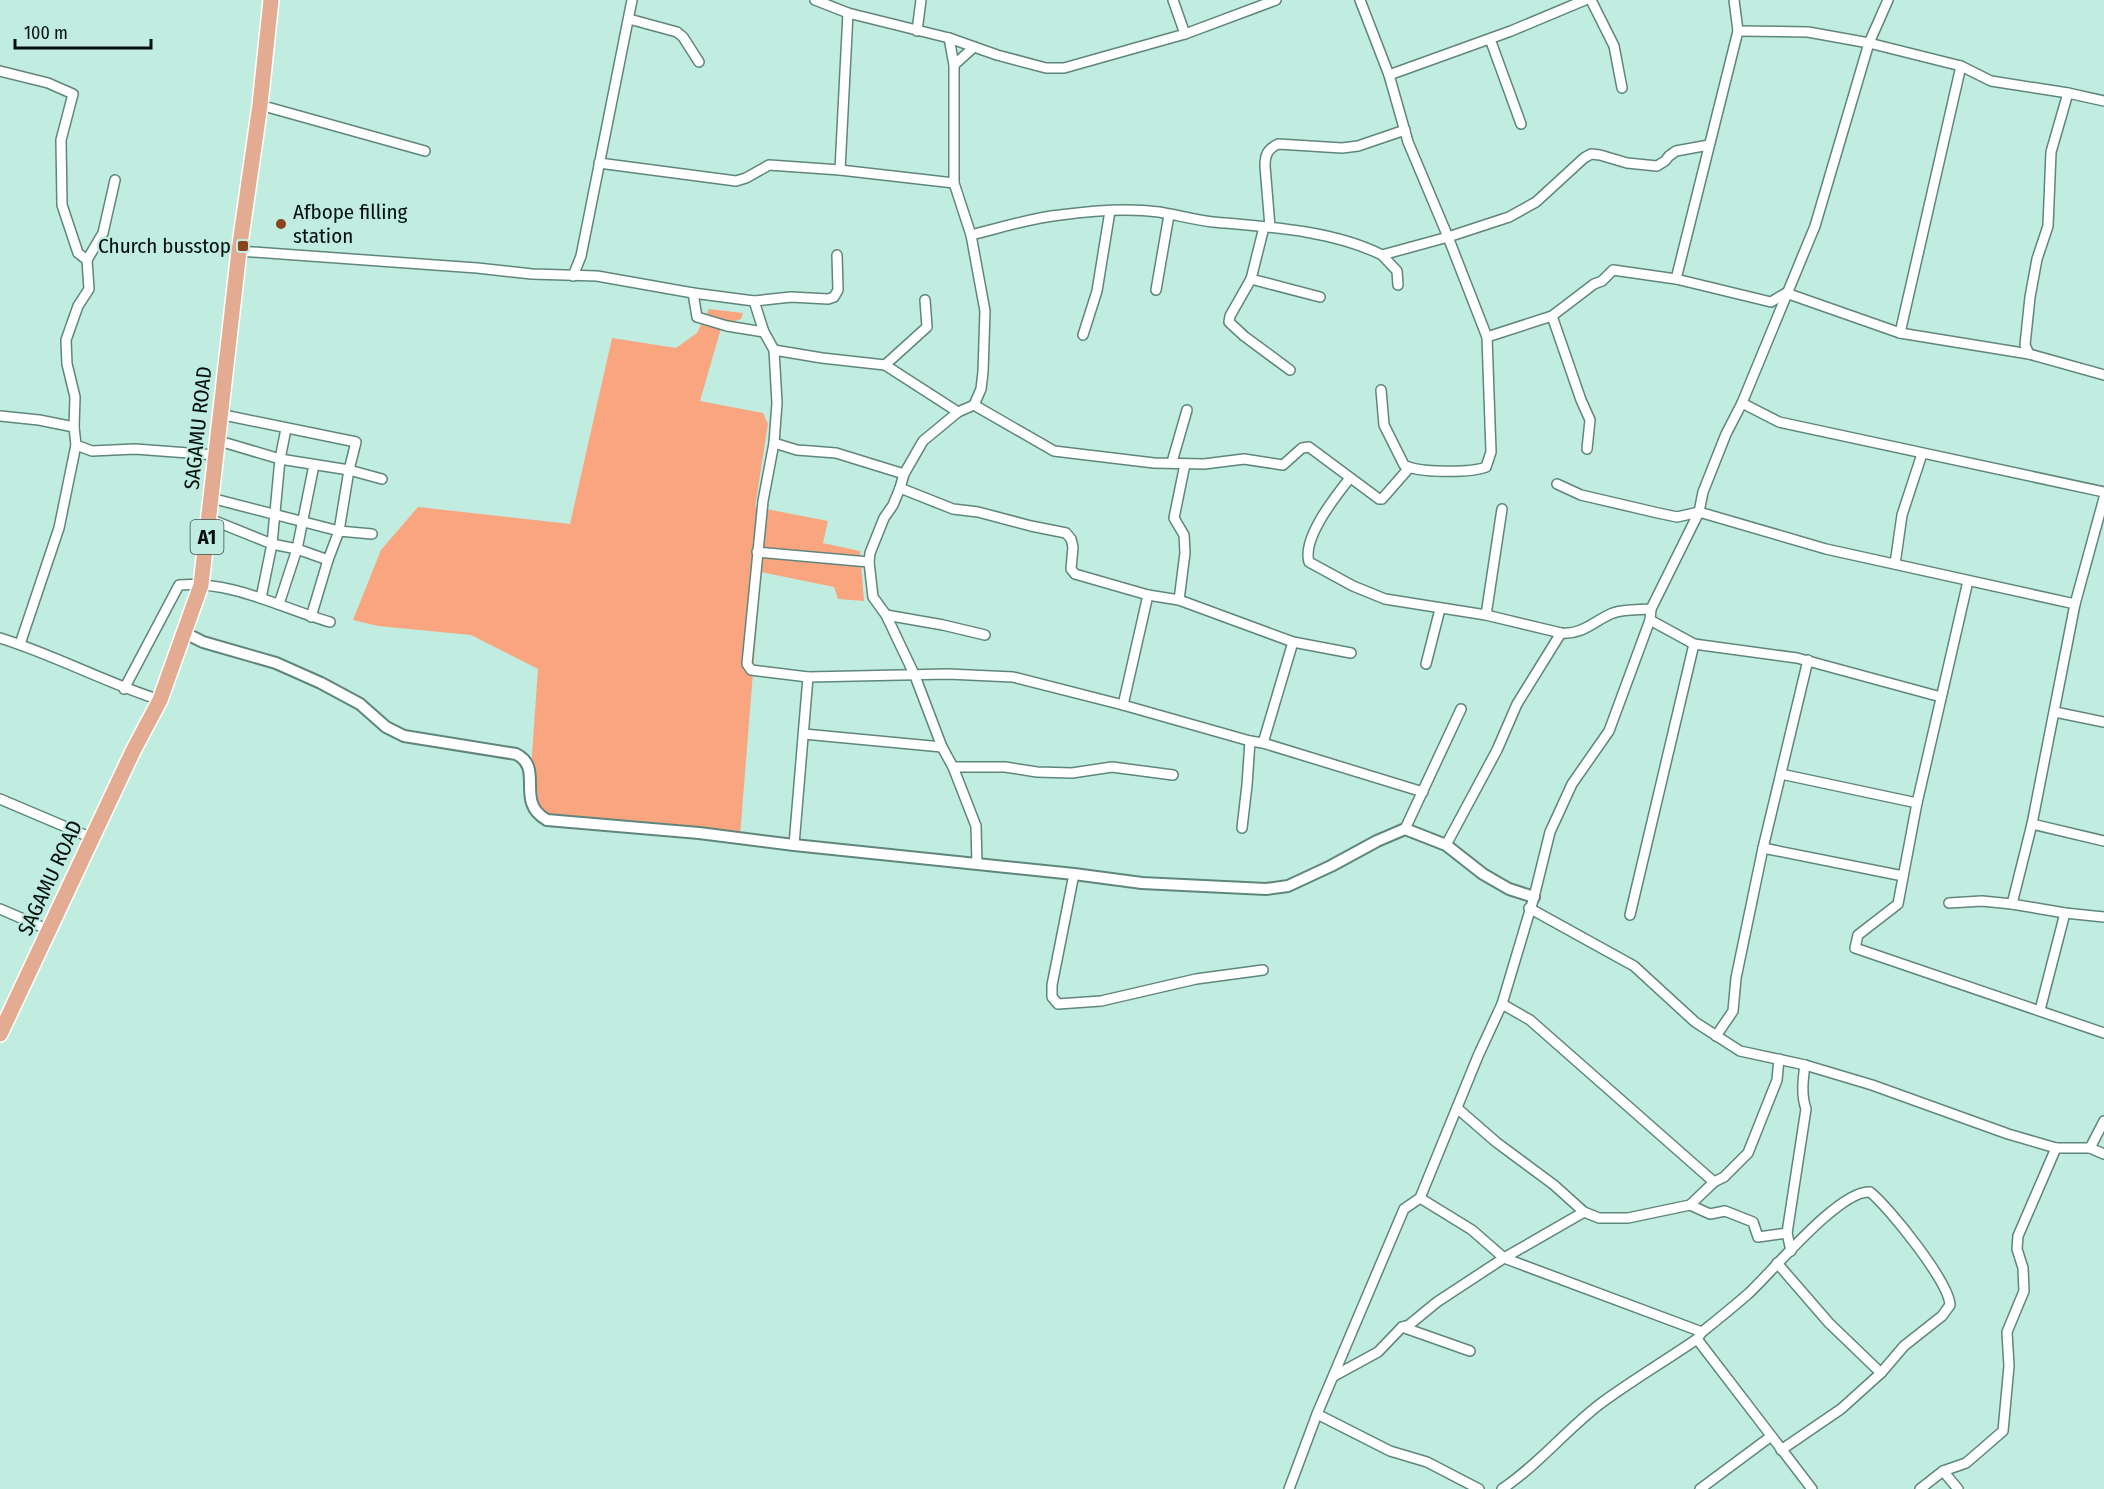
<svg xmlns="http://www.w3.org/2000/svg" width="2104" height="1489" font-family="'Fira Sans Condensed',sans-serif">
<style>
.green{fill:#f9a680}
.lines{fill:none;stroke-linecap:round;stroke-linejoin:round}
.minor-casing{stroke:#5f867c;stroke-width:12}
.tertiary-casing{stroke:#5f867c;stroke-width:14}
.trunk-casing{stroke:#fff;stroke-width:18}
.minor{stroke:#fff;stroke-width:9}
.tertiary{stroke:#fff;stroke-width:10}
.trunk{stroke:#e3ac92;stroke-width:15}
.poi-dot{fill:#8a431f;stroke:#c1ece0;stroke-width:2}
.labels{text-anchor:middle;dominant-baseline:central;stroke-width:4.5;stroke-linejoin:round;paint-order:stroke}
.shield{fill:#c1ece0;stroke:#3c524c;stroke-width:1.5}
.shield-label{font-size:20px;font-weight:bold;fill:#03100d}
.poi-label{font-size:21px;fill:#03100d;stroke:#c1ece0;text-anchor:start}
.street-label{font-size:21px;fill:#03100d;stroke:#c1ece0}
</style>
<rect width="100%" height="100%" fill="#c1ece0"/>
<polygon class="green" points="709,309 743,313 741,319 722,325 700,401 763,413 768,424 755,507 828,521 823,543 860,551 864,601 838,599 834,587 761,572 740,836 528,812 538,669 471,635 378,626 353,620 381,550 418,507 570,524 612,338 676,348 697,333"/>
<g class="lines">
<defs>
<g id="minor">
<polyline points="815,0 848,13 949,38 997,55 1046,68 1064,68 1185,34 1276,0"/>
<polyline points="1173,0 1185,34"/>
<polyline points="1360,0 1389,75 1408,142 1448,237 1487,337 1552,316 1594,284 1602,281 1613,270 1676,279 1771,302 1786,293 1900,333 2029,354 2104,375"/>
<polyline points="1591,0 1614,46 1622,88"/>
<polyline points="629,19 677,32 683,37 699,62"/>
<polyline points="917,31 921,0"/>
<polyline points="1738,31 1808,32 1869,43 1961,66 1991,81 2068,93 2104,101"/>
<polyline points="949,38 954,65 954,183 971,235 985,311 983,372 981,389 974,405 958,412 923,441 904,474 900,488 893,505 884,518 870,553 869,562 873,597 886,615 915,676 942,747 953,767 976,826 977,864"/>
<polyline points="1490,39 1521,124"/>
<polyline points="954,65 974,47"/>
<polyline points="0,71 48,83 73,94 61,140 62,205 78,253 87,260 89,289 78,306 66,340 67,364 75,397 74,427"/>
<polyline points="1389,75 1511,31 1585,0"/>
<polyline points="260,105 425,151"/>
<polyline points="599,163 736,181 746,178 769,165 840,170 954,183"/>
<polyline points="840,170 848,13"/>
<polyline points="1264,227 1251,279 1230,316 1229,322 1244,336 1290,370"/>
<path d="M1270,227L1265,166C1265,154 1268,149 1278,144L1342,148L1358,146L1405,130"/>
<path d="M971,235C1000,228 1030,218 1060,215C1089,211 1130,208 1159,212C1177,215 1195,220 1213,222C1268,227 1332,230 1382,255L1448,237L1509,217L1536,202L1584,158L1591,154L1600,155L1627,163L1657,166L1665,161L1669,156L1676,151L1709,145"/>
<polyline points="239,251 477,268 532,274 597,276 693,293 754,301 764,332 774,350 777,403 774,443 763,501 747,664 751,670 808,677 948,674 1013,677 1123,705 1250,741 1263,743 1293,642"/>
<polyline points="1382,255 1397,271 1398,285"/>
<polyline points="87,260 103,233 115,180"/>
<polyline points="573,276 581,256 632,0"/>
<polyline points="1251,279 1320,297"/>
<polyline points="1676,279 1738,31 1734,0"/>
<polyline points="1156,290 1169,215"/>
<polyline points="693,293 697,317 727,326 764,332"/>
<polyline points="754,301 791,297 828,299 834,297 838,290 837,255"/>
<polyline points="1552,316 1581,400 1590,420 1587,449"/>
<polyline points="1900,333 1961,66"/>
<polyline points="1083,335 1097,291 1110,211"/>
<polyline points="774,350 822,358 885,365 958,412"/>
<polyline points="2029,354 2025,345 2030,297 2037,259 2048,226 2051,152 2068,93"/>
<polyline points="885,365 927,327 925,300"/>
<path d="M1381,390L1384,425L1404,465C1418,473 1471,473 1486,467L1491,452L1487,337"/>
<polyline points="1742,403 1779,422 2104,492"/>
<polyline points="974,405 1054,451 1154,463 1204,464 1244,459 1283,465 1302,448 1309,447 1379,499 1382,499 1409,468"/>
<polyline points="219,414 356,442 349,470 339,531 328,560 311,617"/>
<polyline points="0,416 39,420 74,427 76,445 92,451 135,449 215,455"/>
<polyline points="216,440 280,459 349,470 382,479"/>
<polyline points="774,443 797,450 836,453 904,474"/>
<polyline points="1172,462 1187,410"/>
<polyline points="1185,464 1174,518 1184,535 1185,553 1179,600 1293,642 1351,653"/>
<path d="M1350,478C1335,497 1302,538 1309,562L1353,586L1385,599L1486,615L1561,633C1583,635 1595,620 1613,613C1625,609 1638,610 1651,609"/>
<polyline points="1557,484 1581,495 1658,513 1677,517 1699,512 1826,549 2075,604 2032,824 2012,904"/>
<polyline points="900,488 953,509 978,512 1031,526 1066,533 1071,539 1073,547 1071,569 1075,574 1148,595 1179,600"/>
<polyline points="211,498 339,531 372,534"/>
<polyline points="210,519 272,544 297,549 328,560"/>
<polyline points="757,552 869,562"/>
<polyline points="1895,564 1902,515 1922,454"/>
<polyline points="1968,581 1917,803 1898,904 1858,935 1855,948 2104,1033"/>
<polyline points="261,598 272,544 280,459 286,429"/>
<polyline points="279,604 297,549 314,465"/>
<polyline points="2075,604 2104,498"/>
<polyline points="886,615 943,625 985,635"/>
<polyline points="1486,615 1502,509"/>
<polyline points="1650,620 1694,644 1797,658 1941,697"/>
<path d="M0,638C55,655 106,683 160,700"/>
<polyline points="20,644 59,528 76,445"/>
<polyline points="1426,664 1440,609"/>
<path d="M124,689L179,585C231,580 281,608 330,622"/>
<polyline points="1123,705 1148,595"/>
<polyline points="2055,712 2104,722"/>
<polyline points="804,734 942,747"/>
<polyline points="1263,743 1423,792"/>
<polyline points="953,767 1005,767 1037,772 1072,773 1112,767 1173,775"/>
<polyline points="1781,774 1917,803"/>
<polyline points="0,799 92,838"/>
<polyline points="2032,824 2104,841"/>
<polyline points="1242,828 1247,785 1250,741"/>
<polyline points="1405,829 1461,709"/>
<polyline points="794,845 808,677"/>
<polyline points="1446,845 1497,750 1517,704 1561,633"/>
<polyline points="1763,848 1903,876"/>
<polyline points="1074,874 1052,985 1052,997 1058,1004 1101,1001 1196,979 1263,970"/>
<polyline points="1949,903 1982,901 2012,904 2065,913 2104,917"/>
<polyline points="1529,908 1634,966 1695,1022 1740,1051 1805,1065 1872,1085 2008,1134 2056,1148 2090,1148 2104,1154"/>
<polyline points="0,909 49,930"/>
<polyline points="1630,915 1694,644"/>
<polyline points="1502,1004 1530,1020 1714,1182"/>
<polyline points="2040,1010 2065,913"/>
<polyline points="1716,1036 1733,1011 1736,978 1763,848 1808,660"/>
<polyline points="1457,1108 1496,1142 1554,1185 1584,1212 1599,1218 1628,1218 1690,1205 1714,1182 1724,1177 1748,1153 1777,1080 1779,1059"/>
<polyline points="2090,1148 2104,1121"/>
<polyline points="1420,1198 1472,1230 1504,1258 1702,1332"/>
<polyline points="1690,1205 1710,1214 1725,1211 1753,1222 1758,1237 1787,1233"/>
<path d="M1791,1251L1787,1233L1806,1109C1801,1095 1803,1079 1805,1065"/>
<polyline points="1777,1263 1829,1323 1881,1373"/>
<polyline points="1402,1327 1470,1351"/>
<polyline points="1697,1339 1812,1489"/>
<polyline points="1334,1376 1378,1352 1402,1327 1409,1325 1437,1302 1504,1258 1584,1212"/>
<polyline points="1317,1414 1390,1451 1427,1462 1479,1489"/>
<polyline points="1943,1471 1958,1489"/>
<polyline points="1289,1489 1317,1414 1404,1209 1420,1198 1478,1056 1502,1004 1534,897 1550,832 1572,784 1609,731 1650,620 1651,609 1699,512 1703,492 1726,434 1742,403 1815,226 1869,43 1888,0"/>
<path d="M1502,1489C1538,1465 1566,1430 1600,1404C1631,1381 1665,1361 1697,1339L1702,1332C1717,1320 1733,1307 1748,1294C1772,1272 1840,1189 1870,1192C1889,1207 1949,1282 1950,1305L1942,1316L1904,1346L1881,1373L1841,1409L1781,1450"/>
<polyline points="1700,1489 1770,1437"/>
<polyline points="1920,1489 1943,1471 1966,1463 2003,1431 2009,1366 2007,1332 2024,1291 2023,1268 2017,1249 2018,1236 2056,1148"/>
</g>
<path id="tertiary" d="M185,633L203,642L276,663L321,683L360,704L386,727L404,736L516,754C545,768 514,802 547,820L699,833L794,845L1074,874L1142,883L1266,889L1288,886L1331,866L1377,841L1405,829L1446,845L1483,874L1509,889L1534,897"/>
<polyline id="trunk" points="0,1034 133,751 160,700 201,585 239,251 260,105 271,0"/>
</defs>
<use href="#minor" class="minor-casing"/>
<use href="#tertiary" class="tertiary-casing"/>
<use href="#trunk" class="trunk-casing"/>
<use href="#minor" class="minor"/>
<use href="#tertiary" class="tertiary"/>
<use href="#trunk" class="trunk"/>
</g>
<g class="poi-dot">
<circle cx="281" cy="224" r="6"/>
<rect x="237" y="240" width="12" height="12" rx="3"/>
</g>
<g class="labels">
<rect class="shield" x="190.5" y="520" width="33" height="34" rx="4.5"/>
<g class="shield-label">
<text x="207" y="537">A1</text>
</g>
<g class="poi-label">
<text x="293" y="212">Afbope filling<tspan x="293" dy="24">station</tspan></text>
<text x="231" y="246" text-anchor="end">Church busstop</text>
</g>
<g class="street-label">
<text transform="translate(198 428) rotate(-84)">SAGAMU ROAD</text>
<text transform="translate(50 878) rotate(-65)">SAGAMU ROAD</text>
</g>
</g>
<path d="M15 39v9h136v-9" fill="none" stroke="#03100d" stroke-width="3"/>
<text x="24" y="39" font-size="18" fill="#03100d" stroke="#c1ece0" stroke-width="4.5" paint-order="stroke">100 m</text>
</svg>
